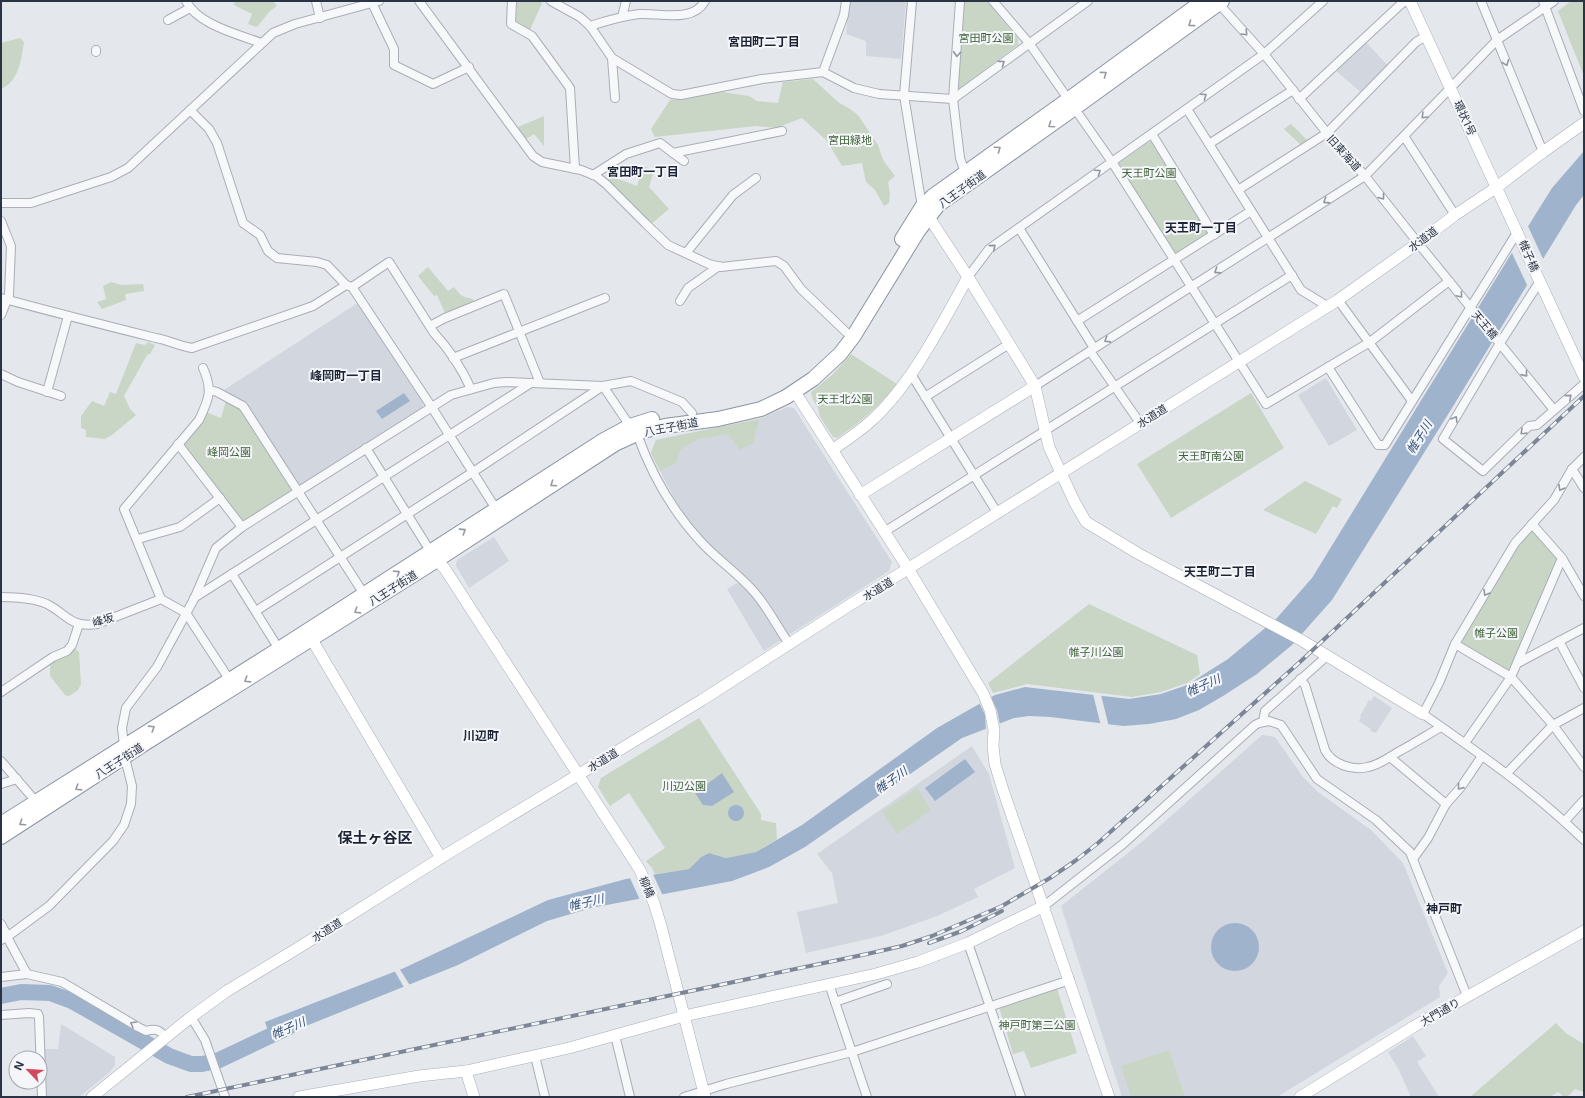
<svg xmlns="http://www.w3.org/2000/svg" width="1585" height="1098" font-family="Inter,'Noto Sans JP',sans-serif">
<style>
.built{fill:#d2d6de}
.green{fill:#c9d6c5}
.water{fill:#9fb4cc}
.pier{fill:#e4e7ec}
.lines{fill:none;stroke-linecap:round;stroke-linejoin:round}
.river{stroke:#9fb4cc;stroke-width:16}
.street-casing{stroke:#a9aeb7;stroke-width:10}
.secondary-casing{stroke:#a9aeb7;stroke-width:12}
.highway-casing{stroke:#8b94a3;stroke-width:16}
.street{stroke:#f7f8fa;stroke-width:8}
.secondary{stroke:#fff;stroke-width:11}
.highway{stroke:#fff;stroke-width:14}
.rail-casing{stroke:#7d8696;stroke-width:4}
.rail{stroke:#f4f6f9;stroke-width:2.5;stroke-dasharray:8;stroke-linecap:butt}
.oneway{stroke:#959aa2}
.oneway2{stroke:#9196a0}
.labels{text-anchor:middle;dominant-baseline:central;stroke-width:4;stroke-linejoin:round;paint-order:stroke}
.park-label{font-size:11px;fill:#3f6138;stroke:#f4f6f9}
.street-label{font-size:11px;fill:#2b3445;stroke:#f4f6f9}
.neighbourhood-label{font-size:12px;font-weight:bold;fill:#1d2536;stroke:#f4f6f9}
.water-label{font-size:12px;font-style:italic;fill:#34527a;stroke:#f4f6f9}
.district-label{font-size:15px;font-weight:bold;fill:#1d2536;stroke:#f4f6f9}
</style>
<rect width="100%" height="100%" fill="#e4e7ec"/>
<g class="built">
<polygon points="849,1 906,1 901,59 866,56 866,41 846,34"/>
<polygon points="1365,41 1390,68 1363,94 1335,70"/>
<polygon points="356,304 359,305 423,403 423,407 300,487 296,484 244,404 225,394 224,390"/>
<polygon points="1326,378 1357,430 1329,446 1298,395"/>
<polygon points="787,407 794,408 892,562 889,571 764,651 727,589 744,579 704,541 687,520 675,500 651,453 656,440 759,419"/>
<polygon points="494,537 509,561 469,588 456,566 457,560"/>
<polygon points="1374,696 1392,708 1376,733 1370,731 1371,729 1359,721 1361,717 1360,716 1369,700 1371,701"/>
<polygon points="1262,735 1275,737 1303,777 1318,792 1371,830 1403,863 1448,973 1439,986 1440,997 1277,1097 1122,1097 1061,906 1143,841"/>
<polygon points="972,746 989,774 1015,868 974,889 978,897 937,916 881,936 806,953 797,912 838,903 832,873 817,854"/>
<polygon points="61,1024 115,1057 115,1065 110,1072 79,1097 44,1097 42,1049 58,1049"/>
<polygon points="1413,1036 1426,1056 1417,1062 1439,1097 1411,1097 1399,1070 1388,1052"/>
</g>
<g class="green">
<polygon points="235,1 273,1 277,6 270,11 257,27 248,24 252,14 234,5"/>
<polygon points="517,1 538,1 542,3 530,30 516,21"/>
<polygon points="964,1 987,1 1018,39 1018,45 959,89 956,86"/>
<polygon points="1571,1 1584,1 1584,76 1558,11"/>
<path d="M20,38L24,42C21,60 19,81 1,89V43Z"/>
<polygon points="813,79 838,102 850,109 858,115 878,145 883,160 895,176 888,182 890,194 889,203 884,206 875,190 866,182 862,163 842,166 827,141 802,118 776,128 756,126 655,137 651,129 670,100 722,92 749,96 757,101 778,103 783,82"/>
<polygon points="544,116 544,146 534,134 526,139 518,127"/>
<polygon points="1291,124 1308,141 1302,146 1284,129"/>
<polygon points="1149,142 1155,142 1209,232 1208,236 1174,256 1118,164"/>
<polygon points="643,166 654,170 649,187 669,209 650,225 606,180 608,175 637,186"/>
<path d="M428,267L448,291L454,287C461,296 462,297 473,299L474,302L445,313L437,295L434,296L418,276Z"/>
<polygon points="111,282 122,285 143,284 144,291 125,294 126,300 102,309 97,302 106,299 103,286"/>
<polygon points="148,342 155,345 150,354 147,355 124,396 130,409 136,415 112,435 105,439 86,437 86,430 81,428 81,416 92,401 104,406 110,392 116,394 136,343 145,345"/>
<path d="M851,354L897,384C880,406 860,422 837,438L833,437L820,417L818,408L812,398L811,392L832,375Z"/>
<polygon points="1251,393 1284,448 1171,518 1137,464"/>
<polygon points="226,401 239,408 293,488 292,492 245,522 241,521 183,446 183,442 206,412 221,418"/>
<polygon points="759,419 753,443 740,450 728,434 698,439 680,450 676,463 660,471 651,453 656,440"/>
<polygon points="1305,481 1342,499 1337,508 1333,506 1316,534 1263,510"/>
<polygon points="1532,526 1558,557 1509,671 1458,644 1517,544"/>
<polygon points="1089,604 1197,655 1200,674 1187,683 1161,692 1132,697 1027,684 993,693 988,683"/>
<polygon points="73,647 79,652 81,684 78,690 69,696 65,695 50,676 50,662"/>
<polygon points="699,718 761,814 761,820 776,823 777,839 756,852 726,858 709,853 701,857 689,869 655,874 652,868 646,861 665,848 629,793 610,806 598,787 601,778"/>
<polygon points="917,788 931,810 897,834 882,812"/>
<polygon points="1057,988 1077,1053 1031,1068 1024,1051 1013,1054 999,1007"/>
<polygon points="1556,1023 1567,1034 1584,1044 1584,1092 1575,1089 1567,1097 1564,1097 1558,1092 1550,1097 1470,1097"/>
<polygon points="1169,1050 1185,1097 1131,1097 1121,1066"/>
</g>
<g class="water">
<polygon points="1584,151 1584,195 1576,205 1452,408 1332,600 1292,645 1257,674 1223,696 1199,710 1176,719 1149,724 1123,726 1050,717 1029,716 1014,718 962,738 805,847 769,867 732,881 591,908 547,921 458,965 271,1040 265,1022 404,968 548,900 626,879 689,869 701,857 709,853 726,858 756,852 802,825 937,728 995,695 1025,687 1129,699 1161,694 1187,685 1228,659 1276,619 1312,578 1532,220 1552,188"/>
<polygon points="404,393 410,401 382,419 376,411"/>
<polygon points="965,759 975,772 935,801 925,788"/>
<polygon points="722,773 734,792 712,806 703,805 695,793"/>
<circle cx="736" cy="813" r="8"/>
<circle cx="1235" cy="947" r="24"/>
</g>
<g class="pier">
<polygon points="1527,224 1544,261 1528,287 1511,251"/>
<polygon points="1093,694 1101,695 1109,727 1101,726"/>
<polygon points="990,695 997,710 1000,725 986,730 985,715 979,702"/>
<polygon points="652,872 663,896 640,900 629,876"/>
<polygon points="399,968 411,987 405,989 394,970"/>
</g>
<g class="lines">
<polyline class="river" points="1,996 21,992 50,993 72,1001 169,1056 191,1064 202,1064 217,1061 289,1027"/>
<defs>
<g id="street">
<path d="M186,1C198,25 238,34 261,43"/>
<polyline points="316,1 320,18"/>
<polyline points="419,1 533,156 542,162 581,170 596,176 606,184 646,224 668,245 709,264 721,267 776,261 784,266 801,289 846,332"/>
<polyline points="512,1 511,24 532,36 570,88 575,169"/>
<polyline points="551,1 580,17 590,26 612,58 672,94 681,95 762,79 823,72 854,88 879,94 953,99 1088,1"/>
<polyline points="912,1 904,95 922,207"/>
<polyline points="960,1 953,99 960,158 965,173"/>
<polyline points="993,1 1029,43 1112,162 1266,404 1370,342 1449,281"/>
<polyline points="1481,1 1543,152"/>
<polyline points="1543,1 1584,111"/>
<polyline points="372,3 394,49 394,65 433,84 469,67"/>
<polyline points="1219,4 1264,54 1327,133 1365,176 1418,243 1554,410"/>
<polyline points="622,17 626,1"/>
<polyline points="168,20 190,8"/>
<path d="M590,26C607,21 624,15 641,14C660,13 693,23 705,1"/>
<polyline points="96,52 96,50"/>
<polyline points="612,58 615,98"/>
<polyline points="823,72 844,15 846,1"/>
<polyline points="1299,99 1400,5 1406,1"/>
<polyline points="1187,109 1301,290 1327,306"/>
<polyline points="190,110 209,129 217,143 243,223 260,235 268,251 277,258 317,262 327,265 346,285"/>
<polyline points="1152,134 1214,235"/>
<polyline points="1404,136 1455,215"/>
<polyline points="1209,144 1293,90"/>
<polyline points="673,153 684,161"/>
<polyline points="593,175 626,154 660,143 673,153 782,131"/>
<polyline points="1238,190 1327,133 1416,42 1426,36"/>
<polyline points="1,203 31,203 111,177 128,168 273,33 295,24 379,1"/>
<polyline points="1,221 11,246 9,295 1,315"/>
<polyline points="1019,228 1094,348"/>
<polyline points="686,253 733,195 756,178"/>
<polyline points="968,277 989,249 1264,54 1323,1"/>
<polyline points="1540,281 1500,343 1443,439 1483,471 1529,426 1537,425 1584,384"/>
<path d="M352,287L389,262L434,333C449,349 462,369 471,389"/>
<path d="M1,298C53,312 104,325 156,338C168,340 179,346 192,348L313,306L346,285L352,287L431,406L496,509"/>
<polyline points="1338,300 1412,401"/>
<polyline points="680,301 688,288 719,266"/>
<polyline points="1077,321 1251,211"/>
<polyline points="430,326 445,318 504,294 540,383"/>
<polyline points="1090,351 1140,423"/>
<polyline points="453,358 605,298"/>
<polyline points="1328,367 1378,445 1385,445 1518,231"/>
<path d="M203,368C213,390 209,399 199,420L124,509L161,599L186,613L229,679"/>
<polyline points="1,374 18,382 61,396"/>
<polyline points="911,374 998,514"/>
<polyline points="1035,386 1365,176 1497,40 1554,1"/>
<polyline points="210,390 217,392 243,406 364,594"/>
<polyline points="47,392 68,316"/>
<polyline points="925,397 1009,344"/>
<path d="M637,434C651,473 673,512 702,543C719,561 740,575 755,593C768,608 778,628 789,644"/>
<polyline points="178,444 242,527"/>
<polyline points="366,448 432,554"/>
<path d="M1584,457L1572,469L1554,500L1515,543L1455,644L1439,683L1423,714C1479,753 1535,792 1584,840"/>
<polyline points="1572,469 1584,488"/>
<polyline points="1532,524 1562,558 1584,596"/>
<polyline points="884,532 1292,275"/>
<polyline points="138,539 180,527 220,498"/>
<polyline points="232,574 279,649"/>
<path d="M1,597C16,597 33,598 47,604C67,614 70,628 97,624L161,599"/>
<polyline points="194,598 531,383"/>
<polyline points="256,611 473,472 603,386 630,426"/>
<polyline points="1559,641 1584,688"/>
<polyline points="1455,644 1511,677 1553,725 1584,767"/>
<polyline points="1518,663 1584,628"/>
<path d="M1300,679L1305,685L1325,750C1332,764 1352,771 1368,767C1378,765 1389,758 1398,752C1413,744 1427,735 1441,727"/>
<polyline points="1,692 53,657 67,651 72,645 79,624"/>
<polyline points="1263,722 1265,711 1327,656"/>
<polyline points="1465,743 1511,677 1562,558"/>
<polyline points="124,746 122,728 126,708 157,667 194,599 216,548 242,527 451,395 494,383 506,382 603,386 631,381 682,402 692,413"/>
<polyline points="1390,757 1446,804"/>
<polyline points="1,761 39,805"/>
<polyline points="1507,773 1553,725 1584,708"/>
<polyline points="1,784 17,779"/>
<polyline points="1565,821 1584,800"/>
<polyline points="1413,859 1428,838 1446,804 1461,787 1482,756"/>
<polyline points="1044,906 1123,844 1255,725 1259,723 1269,721 1281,725 1317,779 1376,820 1410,852 1467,996"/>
<polyline points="1,924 8,937"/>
<polyline points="7,937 27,974"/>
<polyline points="1,940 7,937 49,906 113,841 124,825 131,804 132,786 125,758"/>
<polyline points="968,943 1021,1097"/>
<path d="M1,977L27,974L62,982L138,1027L146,1031C156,1028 160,1030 166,1038"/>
<polyline points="829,984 867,1097"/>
<polyline points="835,1002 887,984"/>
<polyline points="1,1015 29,1013 38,1014 39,1017 42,1097"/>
<polyline points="191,1017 205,1040 225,1097"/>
<polyline points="615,1035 630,1097"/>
<polyline points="535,1056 545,1097"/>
<polyline points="684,1097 726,1084 852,1052 1070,980"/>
</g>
<g id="secondary">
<polyline points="1410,1 1584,377"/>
<polyline points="925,211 968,277 1035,386 1049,447 1075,503 1086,522 1139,554 1301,640 1423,714"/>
<polyline points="795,392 909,570 983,693 990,710 994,730 993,746 995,764 1003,790 1109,1097"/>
<path d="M832,450C845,441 859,432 871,421C911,385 942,324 968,277"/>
<polyline points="860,495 1035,386"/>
<polyline points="437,560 445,569 640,870 654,903 661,926 705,1097"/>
<polyline points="308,633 441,858"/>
<polyline points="466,1071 474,1097"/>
<polyline points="92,1097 191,1017 227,991 298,948 447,854 702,700 845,608 1338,300 1418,243 1455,215 1497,187 1543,152 1584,123"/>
<polyline points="299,1097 419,1076 466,1071 569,1048 684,1016 876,974 918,962 968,943 1044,906"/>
<polyline points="1300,1097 1413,1027 1584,931"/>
</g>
<g id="highway">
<polyline points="902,239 922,207 933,196 1069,99 1203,1"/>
<polyline points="1,824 279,649 604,440 630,426 652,419"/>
<polyline points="1,837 144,744 437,560 615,444 643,431 665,426 718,419 761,409 786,397 813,379 840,354 853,337 918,231 938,205 1069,112 1222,1"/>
</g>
</defs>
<use href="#street" class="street-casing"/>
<use href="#secondary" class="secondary-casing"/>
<use href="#highway" class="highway-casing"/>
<use href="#street" class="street"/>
<use href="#secondary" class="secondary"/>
<use href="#highway" class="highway"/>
<defs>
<g id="rail">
<polyline points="929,943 962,931 1002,911"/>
<polyline points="187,1097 867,954 902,946 932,936 1002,906 1050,878 1075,861 1098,843 1301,661 1584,396"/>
</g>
</defs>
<use href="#rail" class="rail-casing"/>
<use href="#rail" class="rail"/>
</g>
<defs><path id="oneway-chevron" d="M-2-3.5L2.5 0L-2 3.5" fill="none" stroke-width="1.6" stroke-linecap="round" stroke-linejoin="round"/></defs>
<g class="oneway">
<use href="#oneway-chevron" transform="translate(1191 24) rotate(144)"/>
<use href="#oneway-chevron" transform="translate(1104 74) rotate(-36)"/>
<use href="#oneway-chevron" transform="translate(1051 125) rotate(145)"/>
<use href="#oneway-chevron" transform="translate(998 149) rotate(-35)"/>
<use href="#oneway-chevron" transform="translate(553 484) rotate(146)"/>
<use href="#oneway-chevron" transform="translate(463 531) rotate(-33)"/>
<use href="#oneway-chevron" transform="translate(397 573) rotate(-33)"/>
<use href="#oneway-chevron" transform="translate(357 611) rotate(148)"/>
<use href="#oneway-chevron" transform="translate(247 680) rotate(148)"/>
<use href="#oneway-chevron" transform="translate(152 728) rotate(-32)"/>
<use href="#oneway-chevron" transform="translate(78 788) rotate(148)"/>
<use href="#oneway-chevron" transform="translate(22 823) rotate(146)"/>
</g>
<g class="oneway2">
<use href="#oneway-chevron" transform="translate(1245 33) rotate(47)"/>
<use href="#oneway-chevron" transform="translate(957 54) rotate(94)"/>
<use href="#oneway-chevron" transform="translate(1002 63) rotate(-36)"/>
<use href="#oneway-chevron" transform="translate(1506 63) rotate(68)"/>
<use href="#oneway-chevron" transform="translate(1204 96) rotate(-35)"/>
<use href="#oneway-chevron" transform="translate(1424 116) rotate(135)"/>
<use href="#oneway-chevron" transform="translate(1098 172) rotate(-35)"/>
<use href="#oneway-chevron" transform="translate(1382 197) rotate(52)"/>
<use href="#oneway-chevron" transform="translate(1326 201) rotate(147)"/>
<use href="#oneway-chevron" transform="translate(993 247) rotate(-40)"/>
<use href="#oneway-chevron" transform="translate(1217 271) rotate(147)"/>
<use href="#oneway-chevron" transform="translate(1460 295) rotate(50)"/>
<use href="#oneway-chevron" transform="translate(1107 340) rotate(148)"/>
<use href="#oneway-chevron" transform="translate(1525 374) rotate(51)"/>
<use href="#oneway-chevron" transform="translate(1569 397) rotate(-41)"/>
<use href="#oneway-chevron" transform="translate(1455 419) rotate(-59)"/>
<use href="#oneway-chevron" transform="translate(1523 432) rotate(136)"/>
<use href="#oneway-chevron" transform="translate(1561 488) rotate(120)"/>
<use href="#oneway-chevron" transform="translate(1486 593) rotate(121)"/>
<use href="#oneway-chevron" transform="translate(1460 787) rotate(129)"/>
<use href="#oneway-chevron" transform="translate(133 1024) rotate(-150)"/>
</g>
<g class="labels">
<g class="park-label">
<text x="986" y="38">宮田町公園</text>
<text x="850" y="140">宮田緑地</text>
<text x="1149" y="173">天王町公園</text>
<text x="845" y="399">天王北公園</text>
<text x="229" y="452">峰岡公園</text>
<text x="1211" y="456">天王町南公園</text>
<text x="1496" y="633">帷子公園</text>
<text x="1096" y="652">帷子川公園</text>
<text x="684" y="786">川辺公園</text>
<text x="1037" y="1025">神戸町第二公園</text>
</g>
<g class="street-label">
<text transform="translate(1465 118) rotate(65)">環状1号</text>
<text transform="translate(1344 153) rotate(48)">旧東海道</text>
<text transform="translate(962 189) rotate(-36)">八王子街道</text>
<text transform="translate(1423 239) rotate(-37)">水道道</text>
<text transform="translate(1529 256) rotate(66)">帷子橋</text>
<text transform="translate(1485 325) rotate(50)">天王橋</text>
<text transform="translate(1152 416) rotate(-32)">水道道</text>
<text transform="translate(671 427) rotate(-11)">八王子街道</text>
<text transform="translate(393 588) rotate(-32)">八王子街道</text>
<text transform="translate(878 589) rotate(-31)">水道道</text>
<text transform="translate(103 620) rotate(-17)">峰坂</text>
<text transform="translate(603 760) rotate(-31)">水道道</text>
<text transform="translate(119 761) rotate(-33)">八王子街道</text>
<text transform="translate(647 887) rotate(67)">柳橋</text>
<text transform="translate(327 930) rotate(-32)">水道道</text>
<text transform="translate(1440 1012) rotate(-30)">大門通り</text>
</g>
<g class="neighbourhood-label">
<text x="764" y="41">宮田町二丁目</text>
<text x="643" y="171">宮田町一丁目</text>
<text x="1201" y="227">天王町一丁目</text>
<text x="346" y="375">峰岡町一丁目</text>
<text x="1220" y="571">天王町二丁目</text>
<text x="481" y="735">川辺町</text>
<text x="1444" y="908">神戸町</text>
</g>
<g class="water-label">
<text transform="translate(1419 437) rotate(-58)">帷子川</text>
<text transform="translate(1203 685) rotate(-24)">帷子川</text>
<text transform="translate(891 780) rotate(-35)">帷子川</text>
<text transform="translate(586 902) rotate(-13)">帷子川</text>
<text transform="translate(288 1028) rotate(-24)">帷子川</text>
</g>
<g class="district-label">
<text x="375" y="837">保土ヶ谷区</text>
</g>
</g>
<rect width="1585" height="1098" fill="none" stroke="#2b3445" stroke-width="4"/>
<g transform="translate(28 1070) rotate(295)"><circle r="19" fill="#f4f6f9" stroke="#a4a8b1"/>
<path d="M0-3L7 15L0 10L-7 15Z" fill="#d1495b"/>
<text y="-6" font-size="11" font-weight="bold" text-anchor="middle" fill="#2b3445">N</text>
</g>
</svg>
